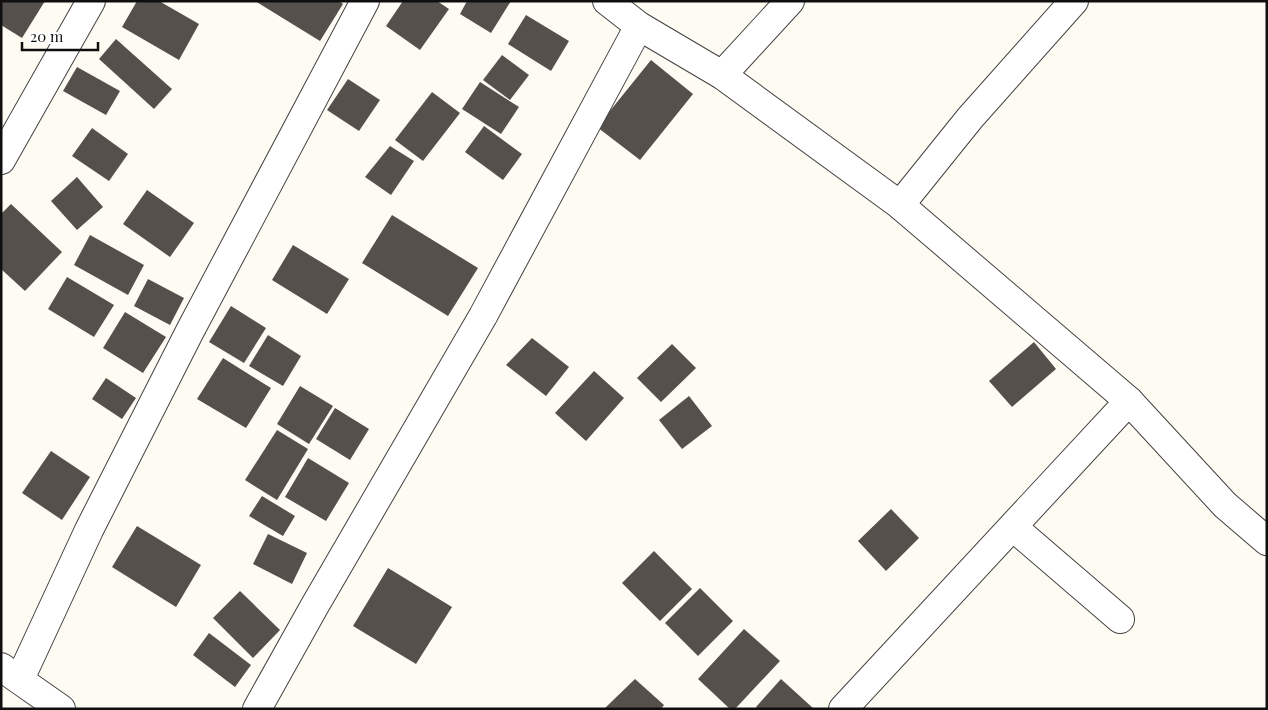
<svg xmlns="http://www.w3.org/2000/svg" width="1268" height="710" font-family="'Playfair Display',serif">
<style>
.building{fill:#56504d}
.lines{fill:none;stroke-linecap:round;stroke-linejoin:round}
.minor-casing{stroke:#424242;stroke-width:30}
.minor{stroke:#fff;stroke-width:28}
</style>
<rect width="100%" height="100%" fill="#fdfbf2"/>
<g class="building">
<polygon points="1,1 45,1 22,38 1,25"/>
<polygon points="137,1 159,1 199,24 179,60 122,27"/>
<polygon points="255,1 339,1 343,4 320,41"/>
<polygon points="403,1 437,1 449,9 420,50 386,26"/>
<polygon points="467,1 511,1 491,33 460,14"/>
<polygon points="526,15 569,41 551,71 508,44"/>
<polygon points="116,39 172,89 154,109 99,59"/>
<polygon points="502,55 529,75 510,100 483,80"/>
<polygon points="651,60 693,94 640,160 597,127"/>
<polygon points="77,67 120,91 106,115 63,91"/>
<polygon points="348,79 380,100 359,131 327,110"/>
<polygon points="480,82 519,107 501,134 462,109"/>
<polygon points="432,92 460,113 423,161 395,140"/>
<polygon points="484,126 522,154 503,180 465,152"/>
<polygon points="92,128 128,154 109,181 72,156"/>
<polygon points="390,146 414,161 391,195 365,177"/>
<polygon points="77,177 103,207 77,230 51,201"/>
<polygon points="147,190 194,223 170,257 123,224"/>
<polygon points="11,204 62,252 25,291 1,269 1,214"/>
<polygon points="392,215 478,268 448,316 362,263"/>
<polygon points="90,235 144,265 128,295 74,265"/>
<polygon points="293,245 349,279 327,314 272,280"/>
<polygon points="67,277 114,305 94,337 48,309"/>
<polygon points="148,279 184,298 170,325 134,306"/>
<polygon points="231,306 266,328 244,363 209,342"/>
<polygon points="125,312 166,337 143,373 103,348"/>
<polygon points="268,335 301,356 283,386 249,366"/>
<polygon points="532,338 569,367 546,396 506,365"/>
<polygon points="1034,342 1056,369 1012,407 989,381"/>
<polygon points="672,344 696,368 661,402 637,378"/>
<polygon points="223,358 271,388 246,428 197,399"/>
<polygon points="594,371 624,398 586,441 555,413"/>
<polygon points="106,378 136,398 122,419 92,399"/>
<polygon points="300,386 333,406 309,444 277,424"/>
<polygon points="689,396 712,426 682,449 659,420"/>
<polygon points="335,408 369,429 350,460 316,439"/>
<polygon points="277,430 308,449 277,500 245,480"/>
<polygon points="51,451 90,477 62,520 22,493"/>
<polygon points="308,458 349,483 326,521 285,497"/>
<polygon points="262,496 295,516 283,536 249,516"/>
<polygon points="891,509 919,538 886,571 858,541"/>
<polygon points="137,526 201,565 176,607 112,567"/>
<polygon points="268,534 307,553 292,584 253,564"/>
<polygon points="654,551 692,589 660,621 622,583"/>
<polygon points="388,568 452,607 416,664 353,626"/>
<polygon points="700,588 733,621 698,656 665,623"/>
<polygon points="240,591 280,630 253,658 213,618"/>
<polygon points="744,629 780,661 735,709 730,709 698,679"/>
<polygon points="209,633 251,665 235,687 193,655"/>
<polygon points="635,679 664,705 661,709 604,709"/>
<polygon points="781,679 814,709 758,709 756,707"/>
</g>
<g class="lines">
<defs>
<g id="minor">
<polyline points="607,1 639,26 722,75 900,205 1129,401 1225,505 1267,541"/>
<polyline points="722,75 790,1"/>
<polyline points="1,160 91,1"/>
<polyline points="900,205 970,118 1074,1"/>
<polyline points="1013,527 1120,619"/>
<polyline points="1,667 61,709"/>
<polyline points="20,679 89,530 190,331 365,1"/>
<polyline points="257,709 314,607 483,316 639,26"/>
<polyline points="843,709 1129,401"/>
</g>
</defs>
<use href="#minor" class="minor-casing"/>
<use href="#minor" class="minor"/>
</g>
<rect width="1268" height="710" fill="none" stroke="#0f0f0f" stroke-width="5"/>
<path d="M22 42v8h76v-8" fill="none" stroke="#0f0f0f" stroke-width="2.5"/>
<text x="30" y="42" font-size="15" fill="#0f0f0f" stroke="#ffffff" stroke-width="4" paint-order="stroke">20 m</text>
</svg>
